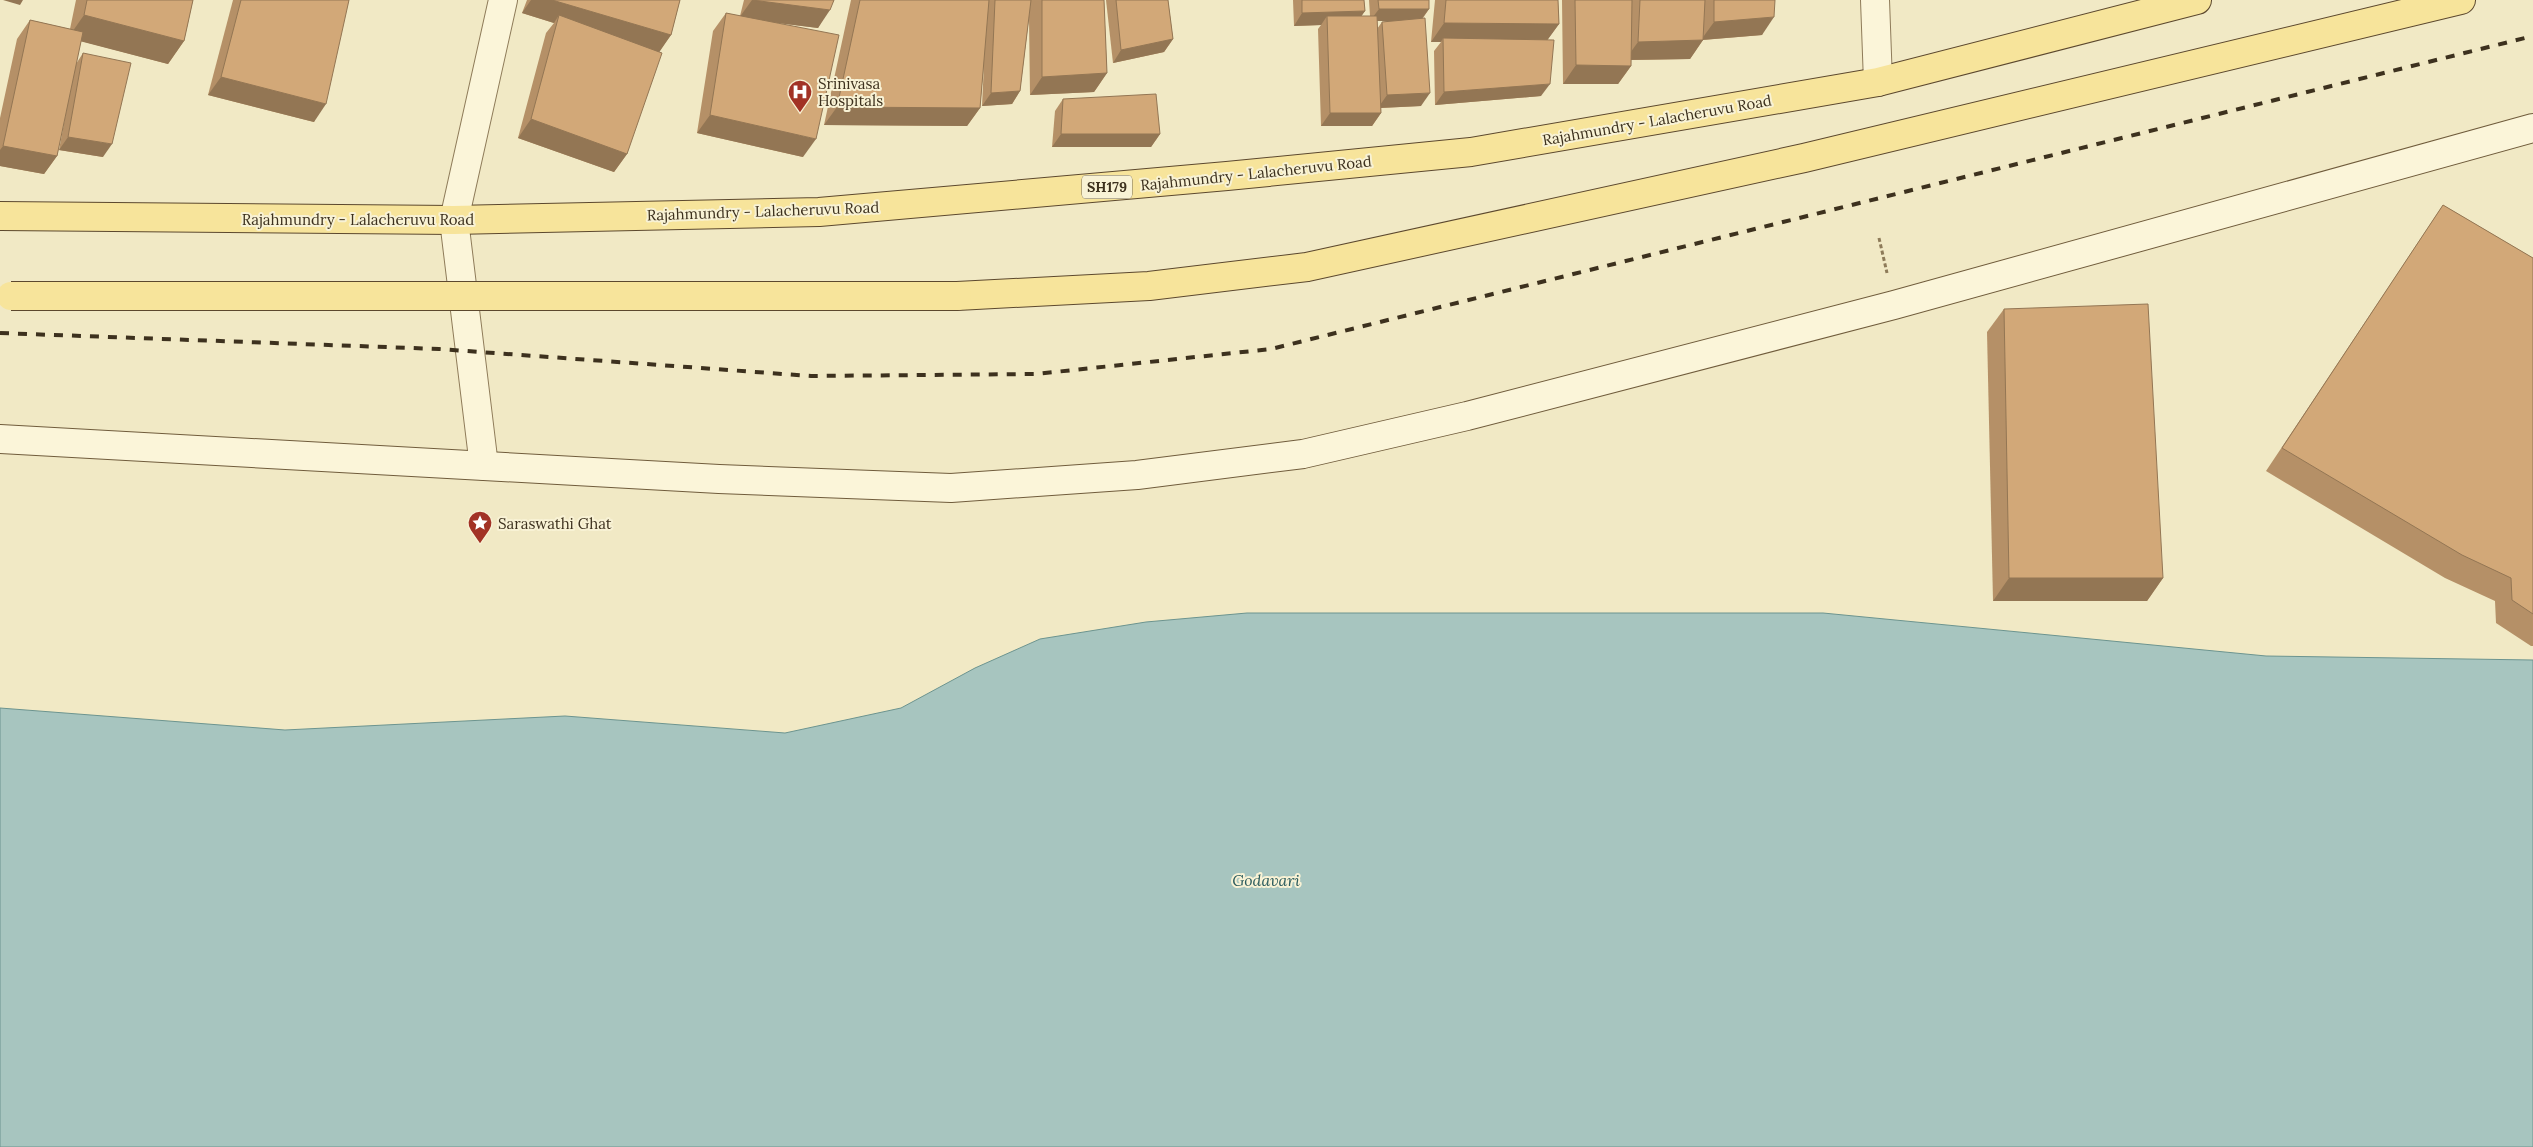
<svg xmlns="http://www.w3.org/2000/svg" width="2533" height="1147" font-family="Lora,serif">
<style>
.water{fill:#a7c5bf;stroke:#6c948f}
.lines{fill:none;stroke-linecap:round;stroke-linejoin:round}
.street-casing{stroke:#8e7b59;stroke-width:30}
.secondary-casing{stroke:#705c3c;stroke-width:30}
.primary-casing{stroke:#5c482e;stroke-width:30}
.path{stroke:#8e7b59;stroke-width:3;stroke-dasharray:4 2.5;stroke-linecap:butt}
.street{stroke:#fbf5d9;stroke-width:28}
.secondary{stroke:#fbf5d9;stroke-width:28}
.primary{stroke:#f7e49b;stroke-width:28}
.rail{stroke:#3d311e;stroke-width:4;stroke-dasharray:9 9;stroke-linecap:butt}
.primary-bridge-casing{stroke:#5c482e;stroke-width:30;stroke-linecap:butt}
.primary-bridge{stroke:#f7e49b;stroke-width:28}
.wall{fill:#b59067;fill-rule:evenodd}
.shaded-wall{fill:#937654}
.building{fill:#d2a878;stroke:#937654}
.labels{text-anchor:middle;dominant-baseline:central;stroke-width:4;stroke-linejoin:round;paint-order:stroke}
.shield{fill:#f8f2d5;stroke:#756b55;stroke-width:1}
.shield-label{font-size:14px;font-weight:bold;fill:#3d311e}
.poi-label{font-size:15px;fill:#3d311e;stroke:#f8f2d5;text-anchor:start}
.street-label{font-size:15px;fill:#3d311e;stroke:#f8f2d5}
.water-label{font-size:16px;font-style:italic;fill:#2c5c5e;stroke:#f8f2d5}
</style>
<rect width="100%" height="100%" fill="#f1e9c5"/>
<polygon class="water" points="1247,613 1823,613 2266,656 2533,660 2533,1147 0,1147 0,708 285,730 565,716 785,733 901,708 975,668 1040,639 1146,622"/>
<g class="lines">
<defs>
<g id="street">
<polyline points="1875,0 1878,82"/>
<polyline points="484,466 454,220 503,0"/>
</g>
<polyline id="secondary" points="0,439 719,479 951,488 1137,475 1303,454 1467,416 1894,305 2533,128"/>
<g id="primary">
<polyline points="0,216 454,220 819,212 1227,176 1471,152 1878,82 2197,0"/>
<polyline points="957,296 1149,286 1307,267 1804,158 2461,0"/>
</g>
</defs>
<use href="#street" class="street-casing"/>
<use href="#secondary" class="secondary-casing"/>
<use href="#primary" class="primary-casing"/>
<polyline class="path" points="1879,238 1887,273"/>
<use href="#street" class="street"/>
<use href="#secondary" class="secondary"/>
<use href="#primary" class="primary"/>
<polyline class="rail" points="0,333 439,349 811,376 1036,374 1271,349 2533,36"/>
<defs>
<polyline id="primary-bridge" points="11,296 957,296"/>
</defs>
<use href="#primary-bridge" class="primary-bridge-casing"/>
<use href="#primary-bridge" class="primary-bridge"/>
</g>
<g class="wall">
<polygon points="76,0 193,0 184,41 168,64 81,41 76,64 83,53 103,157 59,150 67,107 57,156 44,174 0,166 0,118 17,39 30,20 70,29"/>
<polygon points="233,0 349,0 314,122 208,95"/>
<polygon points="527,0 680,0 671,35 659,51 627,154 614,172 518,138 546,33 554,23 522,13"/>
<polygon points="744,0 834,0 818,28 778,23 803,157 697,133 713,31 726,13 740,16"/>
<polygon points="851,0 1104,0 1107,73 1094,92 1030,95 1029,18 1020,91 1012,104 982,106 984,64 980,108 967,126 824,125"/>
<polygon points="1106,0 1168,0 1173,39 1164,52 1113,63"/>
<path d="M1293,0H1364L1365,11L1361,16H1370L1369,0H1429V9L1423,18L1421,106L1381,108V113L1372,126H1321L1318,29L1321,25L1294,26ZM1377,21H1388L1382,22L1377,29Z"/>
<polygon points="1435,0 1558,0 1559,24 1547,40 1541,96 1435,105 1434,51 1441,42 1431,42"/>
<polygon points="1562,0 1775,0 1762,35 1703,40 1690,59 1631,60 1631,66 1618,84 1563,84"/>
<polygon points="1063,99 1160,134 1151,147 1052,147 1055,111"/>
<polygon points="2443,205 2533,258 2533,646 2531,646 2496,623 2495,601 2445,578 2266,471"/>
<polygon points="2004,309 2163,578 2147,601 1993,601 1987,332"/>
</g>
<g class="shaded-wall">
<polygon points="3,0 23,0 20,5"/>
<polygon points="531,0 552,0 671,35 658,54 559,15 554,23 522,13"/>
<polygon points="752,0 830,10 818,28 739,18"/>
<polygon points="1379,9 1429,9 1420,21 1370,21"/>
<polygon points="1365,11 1356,24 1327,16 1321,25 1294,26 1302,13"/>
<polygon points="84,15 184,41 168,64 68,38"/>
<polygon points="1774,17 1762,35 1701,40 1714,22"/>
<polygon points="1444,23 1559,24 1546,42 1443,38 1441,42 1431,42"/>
<polygon points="1173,39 1164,52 1113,63 1121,50"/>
<polygon points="1703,40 1690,59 1625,60 1638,42"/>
<polygon points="1576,65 1631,66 1618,84 1563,84"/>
<polygon points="1107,73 1094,92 1030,95 1042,77"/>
<polygon points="221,77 326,104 314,122 208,95"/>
<polygon points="1550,84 1541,96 1435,105 1444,92"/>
<polygon points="1020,91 1012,104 982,106 991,93"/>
<polygon points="1430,93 1421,106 1378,108 1387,95"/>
<polygon points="837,107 980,108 967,126 824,125"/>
<polygon points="1330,113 1381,113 1372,126 1321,126"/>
<polygon points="710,115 816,139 803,157 697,133"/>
<polygon points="531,119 627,154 614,172 518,138"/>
<polygon points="1061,134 1160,134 1151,147 1052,147"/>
<polygon points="68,137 112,144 103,157 59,150"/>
<polygon points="3,146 57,156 44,174 0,166 0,150"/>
<polygon points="2009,578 2163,578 2147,601 1993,601"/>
</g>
<g class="building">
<polygon points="87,0 193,0 184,41 84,15"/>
<polygon points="241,0 349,0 326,104 221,77"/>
<polygon points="552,0 680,0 671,35"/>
<polygon points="752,0 834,0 830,10"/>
<polygon points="860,0 989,0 980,108 837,107"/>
<polygon points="995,0 1031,0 1020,91 991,93"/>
<polygon points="1042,0 1104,0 1107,73 1042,77"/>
<polygon points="1116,0 1168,0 1173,39 1121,50"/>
<polygon points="1302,0 1364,0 1365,11 1302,13"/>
<polygon points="1378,0 1429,0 1429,9 1379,9"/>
<polygon points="1446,0 1558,0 1559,24 1444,23"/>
<polygon points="1575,0 1632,0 1631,66 1576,65"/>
<polygon points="1640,0 1705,0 1703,40 1638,42"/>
<polygon points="1714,0 1775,0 1774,17 1714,22"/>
<polygon points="726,13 839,35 816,139 710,115"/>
<polygon points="559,15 662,53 627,154 531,119"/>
<polygon points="1327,16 1377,16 1381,113 1330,113"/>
<polygon points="1425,18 1430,93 1387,95 1382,22"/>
<polygon points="30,20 83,32 57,156 3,146"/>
<polygon points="1443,38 1554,40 1550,84 1444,92"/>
<polygon points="83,53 131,63 112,144 68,137"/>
<polygon points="1156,94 1160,134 1061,134 1063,99"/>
<polygon points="2443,205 2533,258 2533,614 2512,600 2511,578 2462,555 2282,448"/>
<polygon points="2148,304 2163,578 2009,578 2004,309"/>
</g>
<defs>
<symbol id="hospital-pin" viewBox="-11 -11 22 30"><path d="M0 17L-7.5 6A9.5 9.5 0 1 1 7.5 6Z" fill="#a23225" stroke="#f8f2d5"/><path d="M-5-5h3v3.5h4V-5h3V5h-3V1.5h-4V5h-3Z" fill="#fff"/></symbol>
<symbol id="sight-pin" viewBox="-11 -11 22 30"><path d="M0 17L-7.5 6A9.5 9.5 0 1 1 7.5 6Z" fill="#a23225" stroke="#f8f2d5"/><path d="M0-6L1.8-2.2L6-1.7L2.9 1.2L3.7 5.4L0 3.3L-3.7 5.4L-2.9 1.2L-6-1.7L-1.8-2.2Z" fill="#fff"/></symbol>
</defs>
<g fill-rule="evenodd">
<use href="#hospital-pin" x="786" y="78" width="28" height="38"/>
<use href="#sight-pin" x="466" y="509" width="28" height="38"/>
</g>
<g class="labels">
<rect class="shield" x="1082" y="175.5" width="50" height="23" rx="4"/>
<g class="shield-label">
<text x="1107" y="187">SH179</text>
</g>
<g class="poi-label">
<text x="818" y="83">Srinivasa<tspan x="818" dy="17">Hospitals</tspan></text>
<text x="498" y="523">Saraswathi Ghat</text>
</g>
<g class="street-label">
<text transform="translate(1657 120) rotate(-10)">Rajahmundry - Lalacheruvu Road</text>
<text transform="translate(1256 173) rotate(-6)">Rajahmundry - Lalacheruvu Road</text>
<text transform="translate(763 211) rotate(-2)">Rajahmundry - Lalacheruvu Road</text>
<text x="358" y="219">Rajahmundry - Lalacheruvu Road</text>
</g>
<g class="water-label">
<text x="1266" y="880">Godavari</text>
</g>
</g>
</svg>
